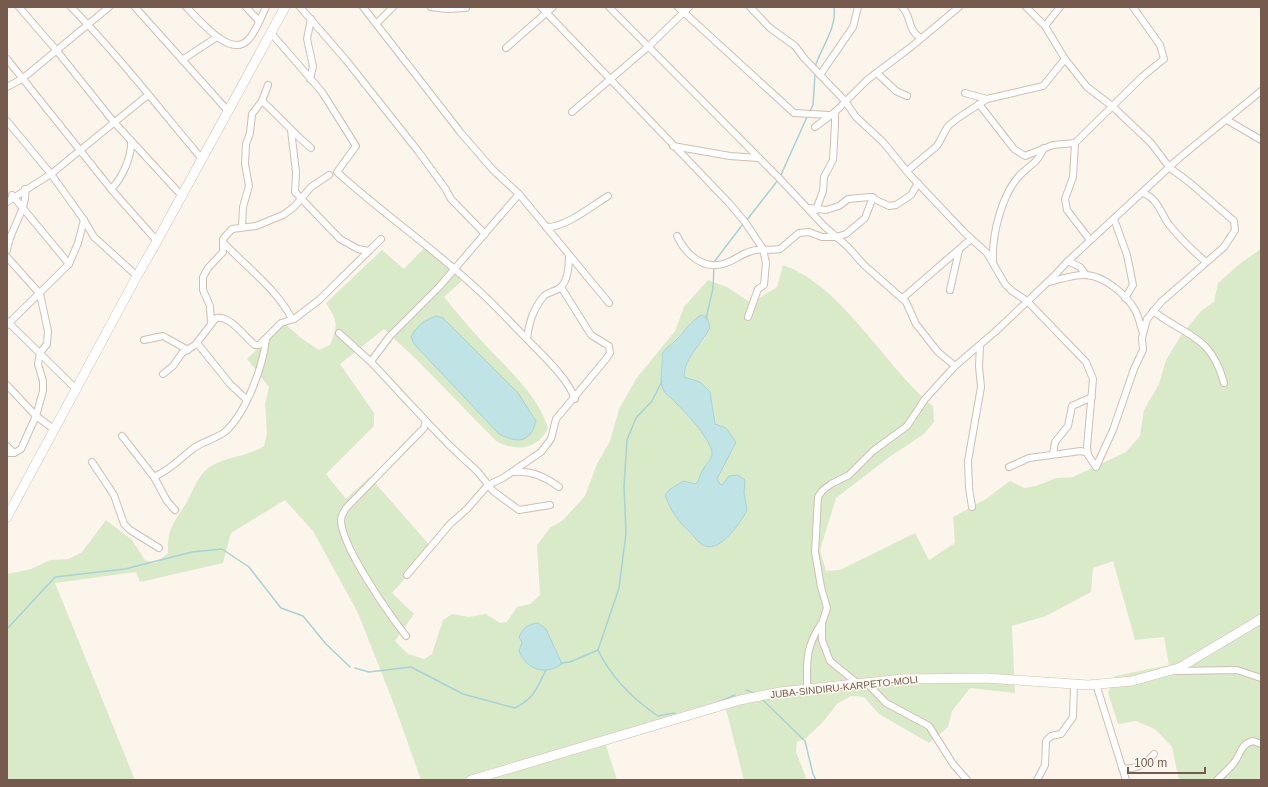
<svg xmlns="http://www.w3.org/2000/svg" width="1268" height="787" font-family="Helvetica,sans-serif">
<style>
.green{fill:#d9eac9;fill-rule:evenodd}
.water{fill:#c0e3e6;stroke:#a6d3d7}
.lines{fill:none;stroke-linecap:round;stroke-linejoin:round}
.stream{stroke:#a6d3d7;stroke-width:1.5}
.minor-casing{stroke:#d1beb3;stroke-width:8}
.secondary-casing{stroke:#d4beb1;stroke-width:10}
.minor{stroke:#fff;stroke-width:6}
.secondary{stroke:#fff;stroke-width:9}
.labels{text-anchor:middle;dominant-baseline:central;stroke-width:3;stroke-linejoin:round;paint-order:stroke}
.street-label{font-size:10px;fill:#775a4e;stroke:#fef9f2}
</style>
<rect width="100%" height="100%" fill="#fcf5eb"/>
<path class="green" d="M425,247L462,281L444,297C455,310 466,324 478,337C501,363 538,393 548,428C538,450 515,452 496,441L418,361L384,329L340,364L374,413V426L326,474L346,499L370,477L432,548L392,593L414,614L395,641L408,654L424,659L432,654L443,620L452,614L469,617L486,614L500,623L507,622L517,607L530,604L540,595L537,545L550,528L563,520L585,496L597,464L610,441L619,409L636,379L675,331L684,307L708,280L727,287L751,303L777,287L783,265C843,286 884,366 933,406L934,422L924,434L888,458L836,498L820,550L826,571L840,570L915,533L929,560L955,543L953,517L986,499L1010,481L1024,488L1036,486L1056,478L1073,477L1126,452L1140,436L1144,410L1159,384L1166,360L1182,334L1201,311L1214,302L1218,283L1242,262L1261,249V780H1179L1172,747L1155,729L1136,721L1118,724L1108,693L1115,676L1169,665L1164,637L1135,640L1113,561L1093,568L1091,592L1046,616L1012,626L1015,693L970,688L952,711L948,727L929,743L879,714L864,697L851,696L837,704L823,722L806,738L797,742L796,752L807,780H744L726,709L606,745L617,780H421L395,707L358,613L313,531L285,500L231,533L223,563L140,582L136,572L55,583L135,780H7V574L31,569L50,560L69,559L82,552L106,520L132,540L145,560L156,563L168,553C167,526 176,521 188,500C195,486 200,471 215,464C231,456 249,456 264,446L267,434L265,404L269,387L247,359L284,323L301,338L319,350L330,345C338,324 338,322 326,303L382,250L404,269ZM696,318L705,338C695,350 684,361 684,378L709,392L715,424L726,428L717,479L720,484L723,485L729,476L738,475L745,480L744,493L747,510L725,539L709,547C689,534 673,518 665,495L683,481L695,484C700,479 700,474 704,468C706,463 711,461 712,455C713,441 686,413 676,403C673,399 668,397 665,393C657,382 664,366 662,354ZM532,624L546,629L562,664L540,670L519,651L522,642V631Z"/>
<g class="water">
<path d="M701,315L707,317L710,327C702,345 684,357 684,377L700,382L710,392L715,424L726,428L736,442L717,479L720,484L722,485L729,476L738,475L745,480L744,493L747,510C741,522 721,552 705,546C698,543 694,536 689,531C678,522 670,509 665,495L669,490L683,481L696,484C700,479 700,473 704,468C706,463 711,461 712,455C713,441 686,413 676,403C673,399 668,396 665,393C657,382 664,366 662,354C666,348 671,345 676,340C684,332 691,321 701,315Z"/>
<path d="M436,316L443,318L518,393L536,421C530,444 517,443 499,434L414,344L411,337C416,326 425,320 436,316Z"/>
<path d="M538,623L546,629L562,664C545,676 527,670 519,651L522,642L519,637C523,628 528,624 538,623Z"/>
</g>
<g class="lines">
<g class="stream">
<path d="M815,67C821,47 837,29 834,7"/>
<polyline points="810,111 813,105 815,74"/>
<polyline points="780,177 807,117"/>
<polyline points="746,221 778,180"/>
<polyline points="714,262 743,224"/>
<polyline points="706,319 713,288 714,266"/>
<path d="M662,381L652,401L636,418L627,440L624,487L626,533L619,588L598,650C611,677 633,699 658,716L674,713L677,715"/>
<polyline points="7,629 55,577 125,569 192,552 222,549 249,567 281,608 303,616 326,644 350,667"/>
<polyline points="561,663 570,662 598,650"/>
<path d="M355,668L369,672L411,667L463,694L515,708C535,697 536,690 546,670"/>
<polyline points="746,690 755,693"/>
<polyline points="763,700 805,741 813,774 816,780"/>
<polyline points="718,702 735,695"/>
</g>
<defs>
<g id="minor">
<polyline points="19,7 57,51 113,121 182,196"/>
<path d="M71,7C118,55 159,108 202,159"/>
<polyline points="135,7 228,111"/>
<path d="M186,7C199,19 230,59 248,40C256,32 261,17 266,7"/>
<polyline points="246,7 259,21"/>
<polyline points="300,7 346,60 418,151 445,188 451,199 485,234"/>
<polyline points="363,7 461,133 493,170 519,194 609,303"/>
<polyline points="431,7 447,9 466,8"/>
<polyline points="541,7 729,203 745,222 763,249 766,263 764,285 758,289 748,317"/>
<polyline points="609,7 779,178 824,226 848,247 864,265 906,302 916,324 938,352 955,366"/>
<polyline points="678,7 794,113 829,115"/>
<polyline points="750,7 770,28 795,46 804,58 845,101 856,117 883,142 909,174 965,233 987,253 1005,284 1012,291 1027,301 1086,362 1093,379 1087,447 1088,455 1096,467 1113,430 1134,369 1143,350 1142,338 1147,319 1161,302 1224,247 1235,230 1234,221 1189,182 1170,168 1151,143 1112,106 1087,87 1065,59 1045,26 1026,7"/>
<path d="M902,7C912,16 907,31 921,38"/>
<polyline points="377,23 393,7"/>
<polyline points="1045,26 1060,7"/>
<path d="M271,33L322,92L356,146L337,172C382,213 432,247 477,289C494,304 509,321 526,338C541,354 568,378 575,399"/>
<polyline points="506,48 553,7"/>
<polyline points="7,59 111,189 157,241"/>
<polyline points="182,60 217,37"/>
<polyline points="877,73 896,91 907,96"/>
<polyline points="820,75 853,27 858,7"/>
<polyline points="310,79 313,66 307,39 311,19"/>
<polyline points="7,87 22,79 109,7"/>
<polyline points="965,93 987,99"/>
<path d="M262,101C279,116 293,133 311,148"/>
<polyline points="979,104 1014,149 1025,156 1053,145 1075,143 1143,76 1164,59 1160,45 1133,7"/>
<polyline points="572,112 649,46 689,7"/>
<polyline points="1227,120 1261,140"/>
<polyline points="7,121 51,174 84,220 94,237 137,276"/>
<polyline points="815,127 835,112 867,80 911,47 959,7"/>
<polyline points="291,130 296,172 295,192 340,239 358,249 369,251"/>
<polyline points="1075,143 1073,177 1065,199 1067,210 1090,240"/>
<polyline points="673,146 730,156 758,158"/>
<polyline points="907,171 937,146 948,126 958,118 987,99 1043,86 1065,59"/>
<path d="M111,189C122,179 132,156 131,141"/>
<path d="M1143,193C1159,199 1161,215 1170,226C1180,238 1194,252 1206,262"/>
<polyline points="12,195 69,264"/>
<polyline points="7,202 51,174 148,95"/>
<polyline points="809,208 826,210 839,206 848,199 870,197 889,206 896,205 911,195 918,183"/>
<polyline points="816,210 823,191 824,177 833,160 835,124 835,112"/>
<polyline points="1114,219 1127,255 1133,285 1125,298"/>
<polyline points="242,227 243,207 249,186 245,164 246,144 250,133 252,114 262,101 268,85"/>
<path d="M546,227C565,228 592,206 608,196"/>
<path d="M677,236C686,255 704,271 726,263C735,260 743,253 752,251C761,248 770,251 780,249L799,233L809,232L822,237H836L846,234L865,218L873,197"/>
<path d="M223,242C246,267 276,288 292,319"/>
<path d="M7,250C10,228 28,209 25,189"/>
<polyline points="7,257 40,294 48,331 47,344 40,353 38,364 43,381 43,391 36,416 21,449 14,453 7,453"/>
<path d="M993,260C992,234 1002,192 1022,173C1034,162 1036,164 1044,148"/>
<polyline points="1068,261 1080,267 1086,275"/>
<path d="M1049,282C1061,279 1074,274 1086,275C1104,276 1126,294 1135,310C1139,317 1140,325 1143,333"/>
<polyline points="950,290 959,250"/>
<polyline points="905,296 971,239"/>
<path d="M1153,311C1187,337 1211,335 1224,383"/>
<polyline points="7,321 76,389"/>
<polyline points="211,323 210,306 203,290 203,277 208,268 223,252 223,239 232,229 256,226 283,215 294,207 311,187 329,175"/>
<polyline points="7,325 69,264 78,243 84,220"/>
<polyline points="339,333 372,363"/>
<path d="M527,339C529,322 533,309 544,296C548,292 553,292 558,289C568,284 569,265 569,255"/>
<polyline points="144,340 163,336 188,350"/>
<polyline points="197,343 230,384 246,399"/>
<path d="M163,374L173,366L182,353L195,345L216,318C232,316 244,337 255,345H259L281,323L294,319L319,300L381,239"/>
<polyline points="7,385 36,416 55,430"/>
<polyline points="426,421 450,446 478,472 493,491 519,510 550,505"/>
<polyline points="122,436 154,477 167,501 175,510"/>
<polyline points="7,446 14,453"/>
<polyline points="1053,454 1055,442 1068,426 1072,406 1092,397"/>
<polyline points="92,462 114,495 124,524 130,530 159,548"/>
<polyline points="1009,467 1029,458 1081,451 1087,453"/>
<path d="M514,472C531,470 546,477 559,487"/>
<path d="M154,477C172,469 179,459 194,448C204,441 216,439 226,431C247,411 263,366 266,339"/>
<polyline points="972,507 969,488 968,461 981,387 979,366 980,346"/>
<polyline points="407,575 450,524 467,509 488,485 503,478 541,452 551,439 556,419 606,359 610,353 609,346 591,335 561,287"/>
<path d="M406,636C389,614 341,546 341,520C341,515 344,512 346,508L424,428L426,421L372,363V360L390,336L439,287L519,194"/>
<polyline points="1178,671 1237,670 1261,678"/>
<polyline points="857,683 830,661 822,640 822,623 827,608 821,587 815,552 818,497 822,491 831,484 849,475 873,451 907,426 925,399 955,366 996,331 1053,277 1066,263 1178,159 1261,91"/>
<polyline points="867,683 886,703 929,726 953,764 967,780"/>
<polyline points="1096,684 1126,780"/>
<path d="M807,689C807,660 805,649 821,624"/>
<path d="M1122,768C1135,770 1146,764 1154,754"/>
<polyline points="1037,780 1045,765 1046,741 1051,736 1061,734 1073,717 1074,684"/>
<path d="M1217,780C1222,775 1228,770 1233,764C1241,755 1240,744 1253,741L1261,744"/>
</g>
<g id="secondary">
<polyline points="7,517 137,276 157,241 285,7"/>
<polyline points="471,780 740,700 780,692 903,679 986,678 1088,685 1132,681 1179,668 1261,619"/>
</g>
</defs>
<use href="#minor" class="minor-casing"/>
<use href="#secondary" class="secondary-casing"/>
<use href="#minor" class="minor"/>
<use href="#secondary" class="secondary"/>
</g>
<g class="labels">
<g class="street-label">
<text transform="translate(844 687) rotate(-6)">JUBA-SINDIRU-KARPETO-MOLI</text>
</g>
</g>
<rect width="1268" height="787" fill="none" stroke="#775a4e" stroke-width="16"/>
<path d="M1128 767v6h77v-6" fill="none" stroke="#775a4e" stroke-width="2"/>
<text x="1134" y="767" font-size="12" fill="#775a4e" stroke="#fef9f2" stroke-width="3" paint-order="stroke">100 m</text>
</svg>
